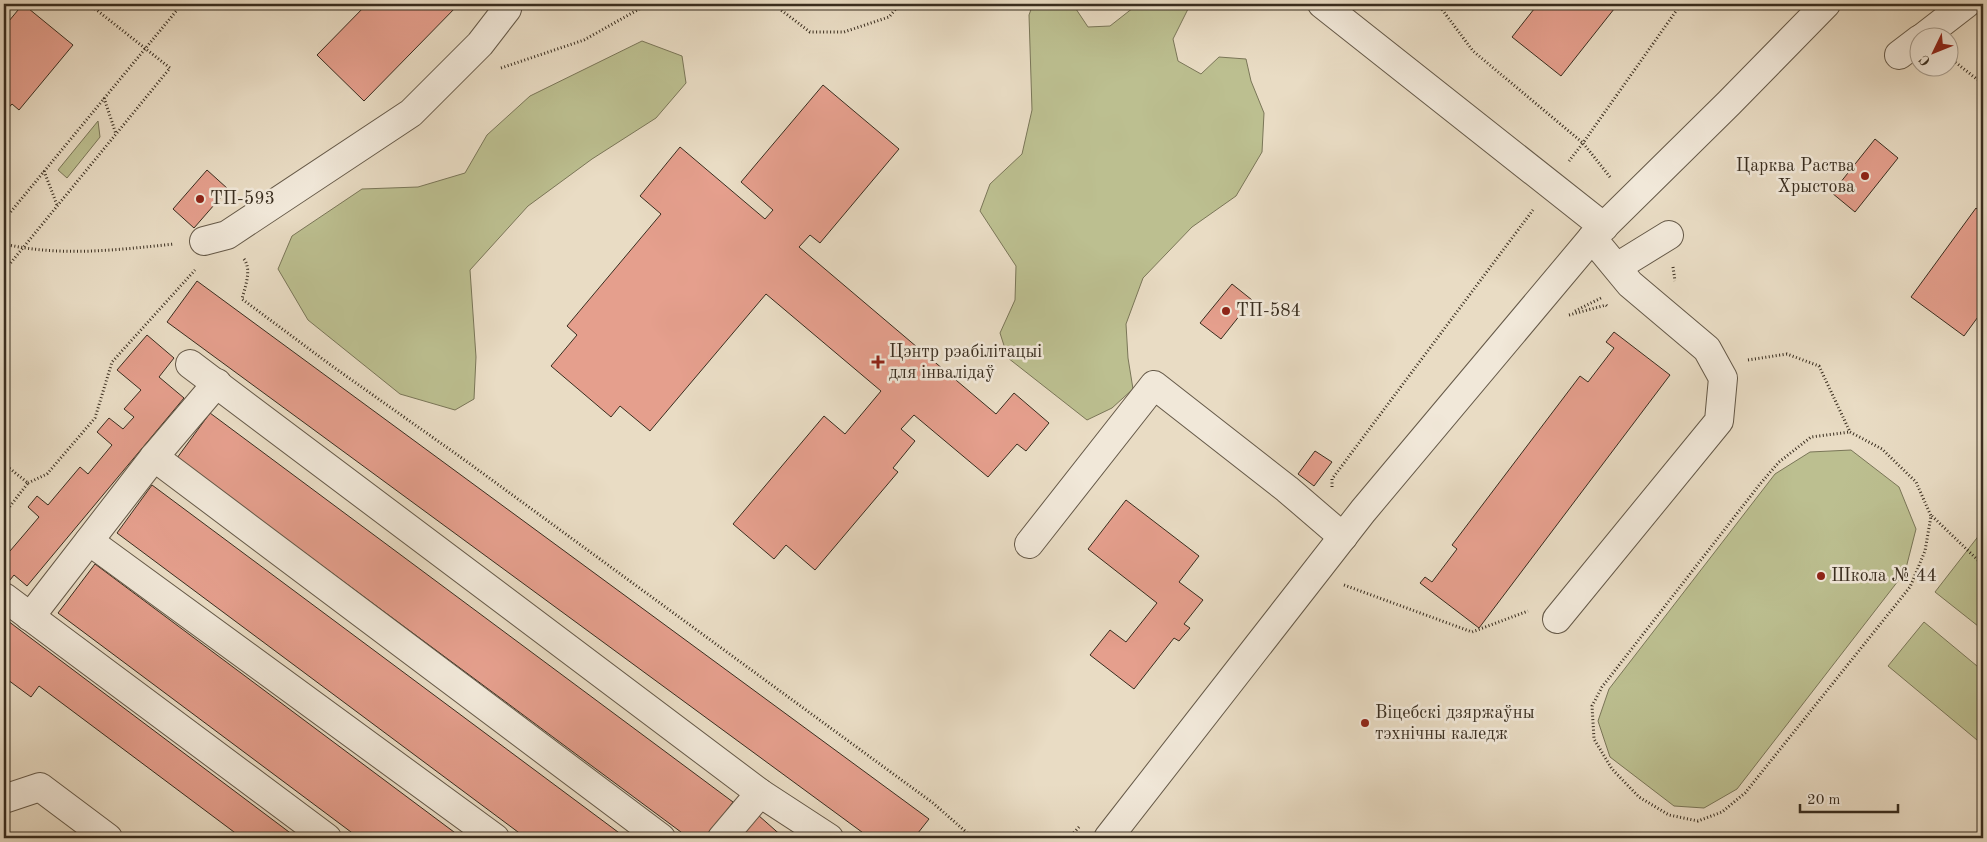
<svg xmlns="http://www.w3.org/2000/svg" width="1987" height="842" font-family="'Old Standard TT',serif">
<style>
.green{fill:#bcbf90;stroke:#7a7658}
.building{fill:#e59f8d;stroke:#392d1f}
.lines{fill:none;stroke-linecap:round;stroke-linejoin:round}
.minor-casing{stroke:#655948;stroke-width:30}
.path{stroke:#392d1f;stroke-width:3;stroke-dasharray:1 2.5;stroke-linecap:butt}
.minor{stroke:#f1e8d9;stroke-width:28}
.poi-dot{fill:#8f2418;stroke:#f1e8d9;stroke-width:2}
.labels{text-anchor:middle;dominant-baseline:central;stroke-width:5;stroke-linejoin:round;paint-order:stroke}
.poi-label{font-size:18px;fill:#392d1f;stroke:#f1e8d9;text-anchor:start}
</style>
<rect width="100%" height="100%" fill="#e9dcc4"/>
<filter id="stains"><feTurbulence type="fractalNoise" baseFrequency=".004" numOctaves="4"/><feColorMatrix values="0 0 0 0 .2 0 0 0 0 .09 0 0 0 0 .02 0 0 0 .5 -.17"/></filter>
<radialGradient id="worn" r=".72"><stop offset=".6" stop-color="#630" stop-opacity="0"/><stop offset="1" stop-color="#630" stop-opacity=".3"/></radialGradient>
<g class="green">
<polygon points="1033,4 1078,4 1076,9 1088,27 1110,26 1138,4 1183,4 1189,7 1173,39 1178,61 1201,74 1219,57 1246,59 1251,81 1264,113 1262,152 1236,196 1192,227 1143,278 1126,324 1128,358 1133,389 1112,408 1087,420 1008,358 1000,333 1015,300 1016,266 980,211 990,184 1022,154 1032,110 1029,15"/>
<polygon points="642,41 682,56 686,83 656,118 592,159 528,206 470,270 476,357 474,399 455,410 400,394 308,320 278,269 292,236 362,189 418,187 465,173 487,135 530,96"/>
<polygon points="98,121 100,137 67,178 58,170"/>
<polygon points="1851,450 1899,487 1916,529 1905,572 1737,789 1704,808 1674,806 1610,757 1598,721 1609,689 1775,474 1810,452"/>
<polygon points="1980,534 1983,536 1983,630 1935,592"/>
<polygon points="1924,622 1983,671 1983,745 1888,666"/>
</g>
<g class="building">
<polygon points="23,4 73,45 19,110 12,104 4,113 4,27"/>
<polygon points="367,4 459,4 364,101 317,55"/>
<polygon points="1538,4 1618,4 1561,76 1512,37"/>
<polygon points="823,85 899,149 820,243 810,235 799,247 996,414 1014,393 1049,423 1026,451 1017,444 988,477 914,415 901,429 915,441 893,468 898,472 815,570 786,545 774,559 733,524 824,416 845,434 881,391 766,294 650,431 620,406 611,417 551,366 577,335 567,326 661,214 640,196 680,147 765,219 773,210 741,182"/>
<polygon points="1875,139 1898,158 1855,212 1832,193"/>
<polygon points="207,170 228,189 194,228 173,209"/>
<polygon points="1976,208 1983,214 1983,310 1964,336 1911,297"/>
<polygon points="197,281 929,819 914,838 870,838 167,322"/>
<polygon points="1232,284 1252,300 1221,339 1200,323"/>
<polygon points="1614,332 1670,375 1479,628 1420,583 1425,577 1432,582 1457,549 1452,545 1580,376 1588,382 1614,348 1606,342"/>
<polygon points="147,335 174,358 159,377 184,398 27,586 14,575 6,585 4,583 4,546 10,551 39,517 28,507 37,496 48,505 80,467 88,474 112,445 97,432 109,418 123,429 134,417 124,409 141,390 117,370"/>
<polygon points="210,413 733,802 706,838 689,838 177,458"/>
<polygon points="1315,451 1332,462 1314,486 1298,474"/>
<polygon points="152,485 626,838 526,838 117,533"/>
<polygon points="1126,500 1199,556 1179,582 1203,600 1184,624 1190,628 1179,641 1174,638 1134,689 1090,655 1110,630 1126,642 1157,603 1088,549"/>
<polygon points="95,564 462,838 359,838 58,613"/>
<polygon points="4,618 297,838 242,838 39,686 31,697 4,677"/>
<polygon points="758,815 784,838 738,838"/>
</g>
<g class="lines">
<defs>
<g id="minor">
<polyline points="1322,4 1604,227"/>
<polyline points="1922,38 1966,4"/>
<polyline points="1899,55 1920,39"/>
<polyline points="204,241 227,235 411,113 480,44 507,9 508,4"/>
<polyline points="1617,267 1669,235"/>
<polyline points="190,364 760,793 829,838"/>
<polyline points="154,457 661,838"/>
<polyline points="89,541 495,838"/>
<polyline points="1029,544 1154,385 1287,489 1343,537"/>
<polyline points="4,597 327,838"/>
<polyline points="30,617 154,457 217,383"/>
<polyline points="1557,619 1719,421 1723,378 1707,349 1630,284 1592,238"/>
<polyline points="4,799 40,787 108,838"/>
<polyline points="722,838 760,793"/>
<polyline points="1108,838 1363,511 1592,238 1729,103 1826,4"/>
</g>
</defs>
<use href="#minor" class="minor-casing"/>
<g class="path">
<polyline points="773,4 810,32 844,32 889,17 900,4"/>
<polyline points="1438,4 1473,51 1583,143 1569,161"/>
<polyline points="1950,58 1983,84"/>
<polyline points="501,68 584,40 648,4"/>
<polyline points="104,98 116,134"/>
<polyline points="44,171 57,205"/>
<polyline points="1610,177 1583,143 1681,4"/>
<polyline points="4,220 182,4"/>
<path d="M4,244C61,257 116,250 174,244"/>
<path d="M244,259C252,270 245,287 242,299L332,366L466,461L933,803L973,838"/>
<polyline points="1673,267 1675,281"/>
<polyline points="4,271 170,68 89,4"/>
<polyline points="1575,311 1603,297"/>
<polyline points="1569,315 1606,305 1608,307"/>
<polyline points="1748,360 1787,354 1819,366 1850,432"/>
<polygon points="1850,432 1882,449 1916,482 1931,516 1925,551 1910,587 1745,793 1722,812 1698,821 1669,815 1639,797 1612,769 1594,739 1592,706 1602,687 1760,484 1779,462 1811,437"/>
<polyline points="4,464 28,483 4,514"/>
<polyline points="28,483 47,474 95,418 112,362 195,270"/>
<polyline points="1332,487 1332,479 1533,210"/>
<polyline points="1932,516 1983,565"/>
<polyline points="1344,585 1472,632 1528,611"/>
<polyline points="1069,838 1079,827"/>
</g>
<use href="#minor" class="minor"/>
</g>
<g class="poi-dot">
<circle cx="1865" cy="176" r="5"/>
<circle cx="200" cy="199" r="5"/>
<circle cx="1226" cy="311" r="5"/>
<path d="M875.5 354.5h5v5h5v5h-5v5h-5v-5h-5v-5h5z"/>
<circle cx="1821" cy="576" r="5"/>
<circle cx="1365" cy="723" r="5"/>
</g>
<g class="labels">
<g class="poi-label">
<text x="1855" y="166" text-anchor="end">Царква Раства<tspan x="1855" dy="21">Хрыстова</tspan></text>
<text x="210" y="199">ТП-593</text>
<text x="1236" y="311">ТП-584</text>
<text x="889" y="352">Цэнтр рэабілітацыі<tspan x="889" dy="21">для інвалідаў</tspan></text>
<text x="1831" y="576">Школа № 44</text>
<text x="1375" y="713">Віцебскі дзяржаўны<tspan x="1375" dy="21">тэхнічны каледж</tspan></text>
</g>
</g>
<rect width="1987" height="842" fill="none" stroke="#e9dcc4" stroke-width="20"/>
<rect x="5" y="5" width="1977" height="832" fill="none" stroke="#392d1f" stroke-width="2.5"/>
<rect x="10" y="10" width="1967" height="822" fill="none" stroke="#392d1f"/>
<g transform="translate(1934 52) rotate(227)"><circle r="24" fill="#f1e8d9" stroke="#a79d8f"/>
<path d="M0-4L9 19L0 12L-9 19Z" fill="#8f2418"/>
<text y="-8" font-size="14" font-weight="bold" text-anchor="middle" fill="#392d1f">С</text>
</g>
<path d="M1800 804v8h98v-8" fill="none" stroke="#392d1f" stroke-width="2.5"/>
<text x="1807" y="804" font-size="15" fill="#392d1f" stroke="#f1e8d9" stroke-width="4" paint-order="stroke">20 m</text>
<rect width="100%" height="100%" filter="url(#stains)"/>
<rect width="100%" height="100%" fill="url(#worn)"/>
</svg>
